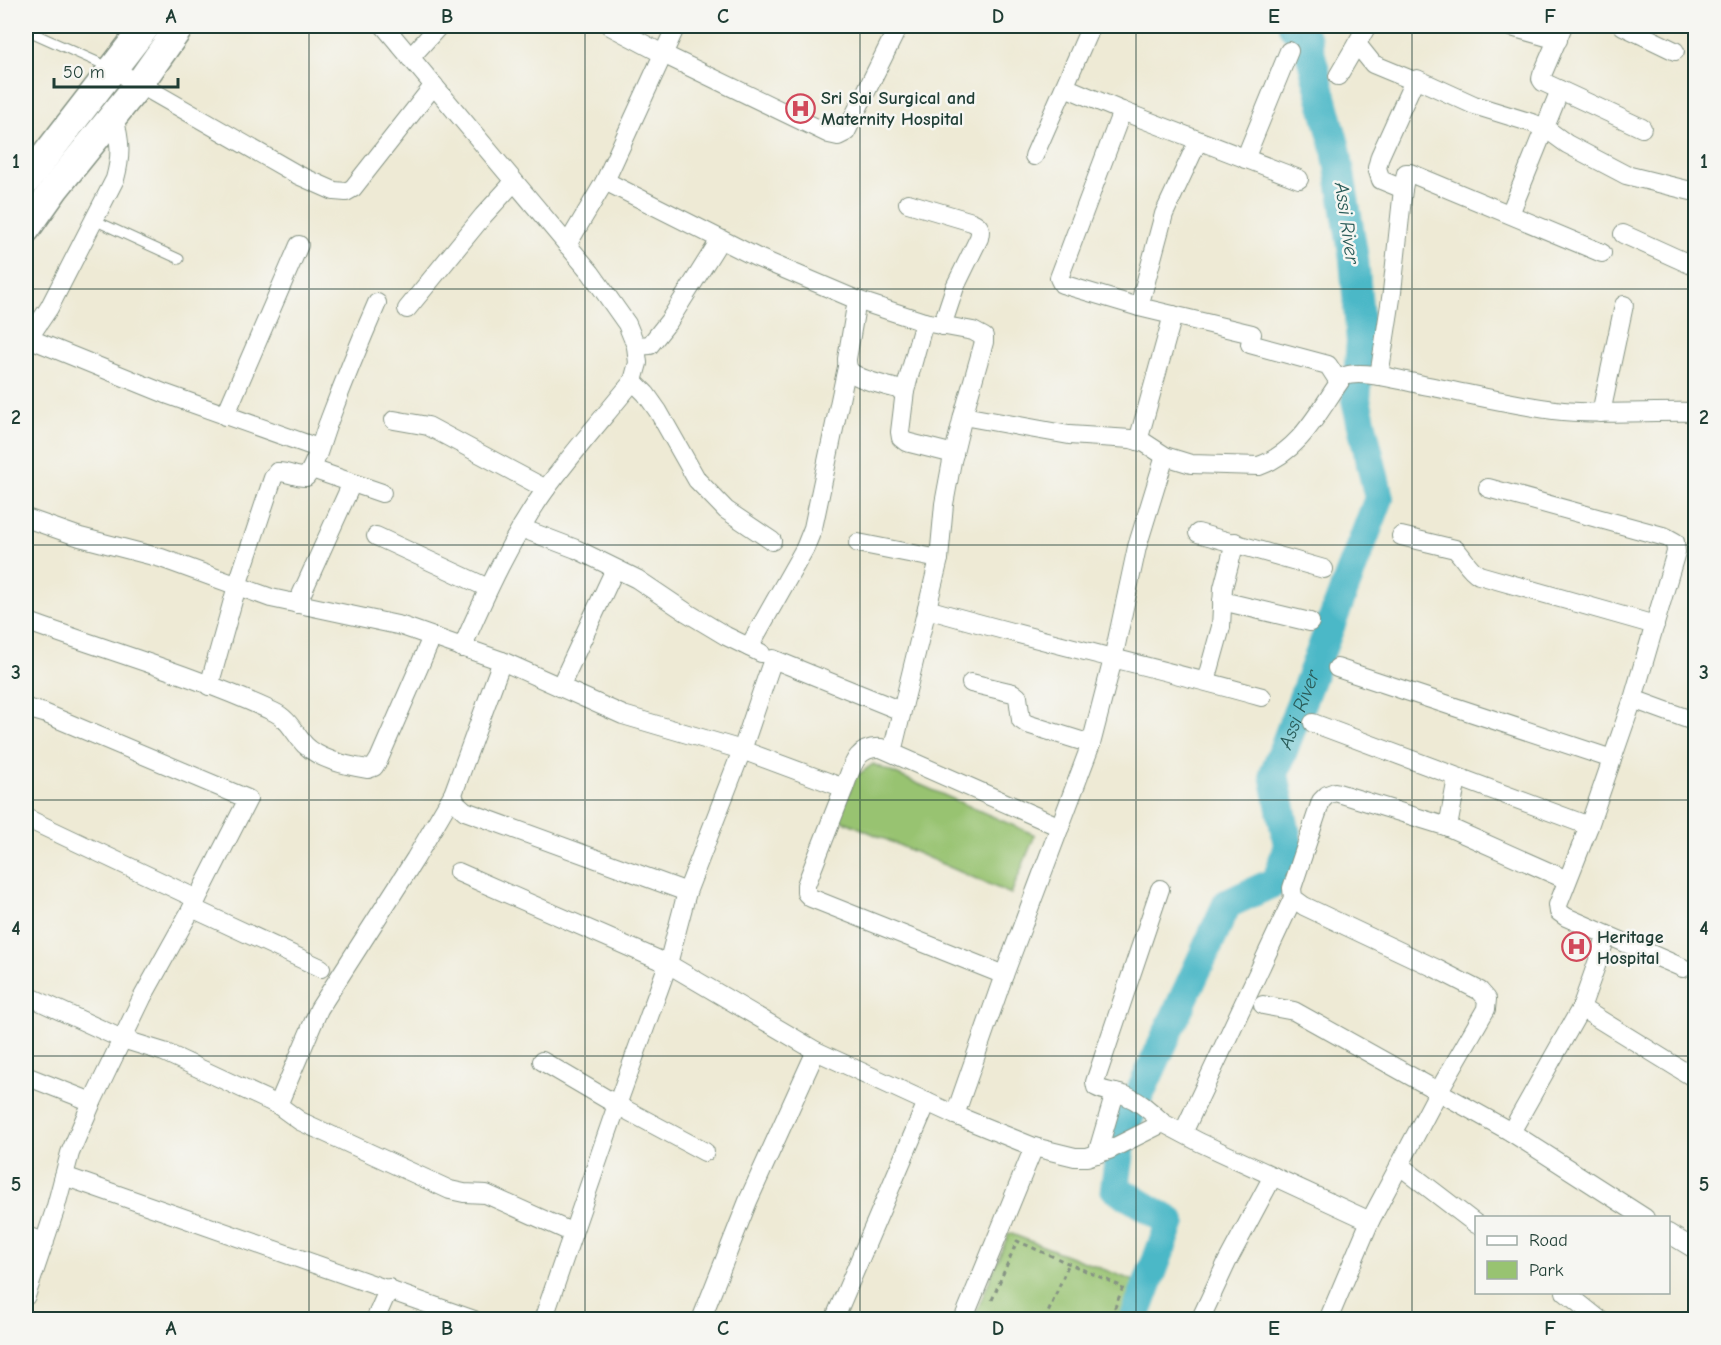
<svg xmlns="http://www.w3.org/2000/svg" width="1721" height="1345" font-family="'Comic Neue',sans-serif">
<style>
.green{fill:#98c371;stroke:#5c8052;stroke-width:1.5}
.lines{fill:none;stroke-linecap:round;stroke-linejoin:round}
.river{stroke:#4bb8c7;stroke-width:30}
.service-casing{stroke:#869484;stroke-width:11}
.minor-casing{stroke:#869484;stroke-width:20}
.primary-casing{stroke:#869484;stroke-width:31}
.path{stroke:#869484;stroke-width:3;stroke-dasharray:4.5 4.5;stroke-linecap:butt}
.service{stroke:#fff;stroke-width:9}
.minor{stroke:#fff;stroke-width:18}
.primary{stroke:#fff;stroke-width:28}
.grid{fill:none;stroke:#1f3d34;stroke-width:1.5;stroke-opacity:0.55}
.labels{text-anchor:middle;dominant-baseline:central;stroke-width:5;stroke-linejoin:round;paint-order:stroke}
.poi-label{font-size:18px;font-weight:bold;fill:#1f3d34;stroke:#f6f6f2;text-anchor:start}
.water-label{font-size:20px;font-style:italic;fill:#2a5c59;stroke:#f6f6f2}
.neatline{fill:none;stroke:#1f3d34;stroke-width:2}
.grid-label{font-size:20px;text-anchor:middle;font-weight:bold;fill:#1f3d34}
</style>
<rect width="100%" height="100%" fill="#f6f6f2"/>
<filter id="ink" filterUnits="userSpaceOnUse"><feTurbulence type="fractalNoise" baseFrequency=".0167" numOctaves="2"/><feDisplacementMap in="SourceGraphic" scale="12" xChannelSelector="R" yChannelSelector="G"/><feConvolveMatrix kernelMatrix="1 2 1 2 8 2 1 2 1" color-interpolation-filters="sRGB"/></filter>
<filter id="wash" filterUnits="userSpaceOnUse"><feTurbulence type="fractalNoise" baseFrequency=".008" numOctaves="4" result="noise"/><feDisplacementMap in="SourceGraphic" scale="24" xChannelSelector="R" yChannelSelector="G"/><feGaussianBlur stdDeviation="1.35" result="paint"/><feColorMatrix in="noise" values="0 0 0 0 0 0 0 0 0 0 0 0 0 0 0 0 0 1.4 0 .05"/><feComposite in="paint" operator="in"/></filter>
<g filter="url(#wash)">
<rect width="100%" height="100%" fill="#eeead5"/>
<g class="green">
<polygon points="873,764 1035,835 1011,894 839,819 855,777"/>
<polygon points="1009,1233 1134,1281 1119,1319 973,1320"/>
</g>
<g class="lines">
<path class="river" id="s1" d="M1134,1320L1171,1222L1115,1188L1123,1130L1227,904L1277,881L1288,845L1274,774L1379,498L1356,400L1361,342L1354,259L1336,149L1307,41L1293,26"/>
</g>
</g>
<g filter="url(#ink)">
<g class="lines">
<defs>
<g id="service">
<polyline points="26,30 111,68"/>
<polyline points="94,220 179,259"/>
</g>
<g id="minor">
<path d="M384,26L591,273L627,324L636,346L638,363L633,381C604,417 573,452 546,489C511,538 486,593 462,648"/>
<polyline points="610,26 663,54 829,134 838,136 846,132 896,31 884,26"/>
<polyline points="1508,26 1558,40"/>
<polyline points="1563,26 1542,75 1541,79 1543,82 1642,128"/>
<polyline points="1623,26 1675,51"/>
<polyline points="1357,44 1373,64 1414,81"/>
<polyline points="410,58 439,26"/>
<polyline points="113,69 298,175 334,191 346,192 353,188 434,85"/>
<polyline points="1338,76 1367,26"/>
<polyline points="1065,87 1122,111 1299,179"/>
<polyline points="1122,111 1059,278 1062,284 1139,307"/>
<polyline points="1198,141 1164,214 1139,307 1252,334"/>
<polyline points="1034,156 1091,26"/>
<polyline points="1245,159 1289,51"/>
<polyline points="605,181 756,257 857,300 924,322 973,331 984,337 984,342 963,416 952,461 944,504 939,559 892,752"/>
<polyline points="1403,189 1381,180 1377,168 1380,156 1414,81 1417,79 1474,105 1532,123 1545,128 1567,144 1626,175 1691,191"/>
<path d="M908,203L972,222C981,226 981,230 979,238L955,287L942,326"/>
<polyline points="1510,214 1560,90"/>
<polyline points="1623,234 1696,267"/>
<polyline points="567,245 605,181 676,26"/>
<path d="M857,300L847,359C847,364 847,368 851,372C861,381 892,387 905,391"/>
<polyline points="407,309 483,216 514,182"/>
<polyline points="924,322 905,391 900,432 901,438 906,442 954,454"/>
<polyline points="28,338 166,394 318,448"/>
<path d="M26,342L49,308L115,179C122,154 120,141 114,116"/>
<polyline points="1250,344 1328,365 1339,382"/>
<polyline points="636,346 650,345 669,321 720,240"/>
<polyline points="1379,376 1392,292 1403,189 1406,173 1410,173 1602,253"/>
<polyline points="633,381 646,394 658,411 697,480 726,510 772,541"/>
<polyline points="1601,413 1624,305"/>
<polyline points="225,416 299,245"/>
<path d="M963,416L1069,435L1131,439L1145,443L1165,456L1191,464L1259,466C1301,451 1319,410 1343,377C1359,368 1404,381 1423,385C1470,394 1516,406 1563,411C1607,415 1651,411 1696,412"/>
<polyline points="394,420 428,426 546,489"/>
<polyline points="1138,441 1173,315"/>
<polyline points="312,469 382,493"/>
<polyline points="1488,488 1666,537 1675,542 1676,552 1633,699"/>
<path d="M26,518L80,537L161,558L271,598L402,626L502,661L623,715L742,750L844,788C852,768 855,746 881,748L1060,827"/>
<polyline points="521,528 576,549 637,579 686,612 726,636 761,653"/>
<polyline points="1198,533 1324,569"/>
<polyline points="376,536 488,588"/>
<path d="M1401,536L1455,549C1465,558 1467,568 1479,575L1655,625"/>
<polyline points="858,543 939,559"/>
<polyline points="1222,601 1310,622"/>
<polyline points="297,604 352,483"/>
<path d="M927,609C1038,641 1151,666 1262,697"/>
<path d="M26,621C108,651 194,675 274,712C289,719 294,733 305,745C320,760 348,766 368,769L374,767L379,759L432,637"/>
<polyline points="749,647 805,548 813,528 847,367"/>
<polyline points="502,661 453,794 456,803 465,811 687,892"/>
<polyline points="1337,668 1612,759"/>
<polyline points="1206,681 1221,627 1223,588 1235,542"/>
<polyline points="971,683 1013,693 1018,697 1021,720 1027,724 1091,744"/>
<path d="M209,686L237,586L273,478L277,472C287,471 296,478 306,477C317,463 322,438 329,421C344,381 360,342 377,303"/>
<polyline points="560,687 615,569"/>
<polyline points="26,708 44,713 248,799 197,899 142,998 92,1102 70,1153 55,1210 26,1296"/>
<polyline points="1313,723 1589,826"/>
<polyline points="1457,778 1448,827 1567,880"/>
<polyline points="844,788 806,885 806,893 811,898 1004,975"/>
<polyline points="26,818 197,899"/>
<polyline points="458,872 668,964 816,1051 955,1115 1034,1147 1075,1157 1087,1157 1109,1150 1163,1123 1199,1142 1370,1221"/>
<path d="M1160,889L1095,1082L1096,1087C1105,1092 1114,1092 1124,1095C1140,1101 1151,1112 1163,1123"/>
<polyline points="192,908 321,968"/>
<polyline points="1683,968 1566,917 1559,912 1558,905 1589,826 1633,699 1696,722"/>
<polyline points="26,995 122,1039 164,1052 278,1105 300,1121 450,1190 464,1193 486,1194 573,1233"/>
<polyline points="1263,1005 1294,1011 1511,1132 1645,1218"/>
<polyline points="1581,1008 1607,935"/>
<polyline points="542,1061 617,1105 705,1152"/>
<polyline points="26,1076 92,1102"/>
<polyline points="278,1105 319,1009 415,859 453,794"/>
<polyline points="955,1115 1004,975 1091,744 1113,659 1137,547 1165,456"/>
<polyline points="1511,1132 1581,1008 1696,1079"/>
<polyline points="1183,1133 1293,898"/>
<polyline points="1097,1154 1115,1093"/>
<polyline points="1399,1165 1476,1224"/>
<polyline points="64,1176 474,1320"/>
<polyline points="1668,1233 1696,1250"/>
<polyline points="26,1236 45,1242"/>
<polyline points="1565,1292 1600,1320"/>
<polyline points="375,1320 389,1288"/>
<polyline points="543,1320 617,1105 668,964 687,892 742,750 773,659 901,711"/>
<polyline points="701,1320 748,1201 816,1051"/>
<polyline points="834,1320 927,1102"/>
<polyline points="963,1320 1034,1147"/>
<polyline points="1200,1320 1227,1262 1273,1176"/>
<polyline points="1328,1320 1370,1221 1441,1087 1486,1009 1487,999 1480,991 1435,968 1304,906 1293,898 1292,888 1321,801 1327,795 1335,792 1448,827"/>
</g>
<g id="primary">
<polyline points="26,181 146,26"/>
<polyline points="26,229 55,188 139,84 180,26"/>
</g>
</defs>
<use href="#service" class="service-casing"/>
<use href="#minor" class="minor-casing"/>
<use href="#primary" class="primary-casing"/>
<g class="path">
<polyline points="992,1300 1017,1241 1123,1287 1110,1320"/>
<polyline points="1045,1320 1069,1263"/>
</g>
<use href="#service" class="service"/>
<use href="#minor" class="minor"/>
<use href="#primary" class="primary"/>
</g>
</g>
<path class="grid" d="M309,26V1320M585,26V1320M860,26V1320M1136,26V1320M1412,26V1320M26,289H1696M26,545H1696M26,800H1696M26,1056H1696"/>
<defs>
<symbol id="hospital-ring" viewBox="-11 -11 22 22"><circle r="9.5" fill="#f6f6f2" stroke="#d1495b" stroke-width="1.5"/><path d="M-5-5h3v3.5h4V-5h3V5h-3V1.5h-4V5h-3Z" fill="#d1495b"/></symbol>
</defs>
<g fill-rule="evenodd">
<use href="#hospital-ring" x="784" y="92" width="33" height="33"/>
<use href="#hospital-ring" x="1560" y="930" width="33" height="33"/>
</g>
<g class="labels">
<g class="poi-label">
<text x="821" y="98">Sri Sai Surgical and<tspan x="821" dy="21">Maternity Hospital</tspan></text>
<text x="1597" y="937">Heritage<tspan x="1597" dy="21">Hospital</tspan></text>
</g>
<g class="water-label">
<text transform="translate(1347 223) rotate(82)">Assi River</text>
<text stroke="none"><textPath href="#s1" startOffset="712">Assi River</textPath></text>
</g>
</g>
<rect width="1721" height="1345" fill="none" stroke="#f6f6f2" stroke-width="66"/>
<rect x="1475" y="1216" width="195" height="78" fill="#f6f6f2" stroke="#a0aca6" stroke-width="1.5"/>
<rect x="1487" y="1236" width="30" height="9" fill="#ffffff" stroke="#a0aca6" stroke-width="1.5"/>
<text x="1529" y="1246" font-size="18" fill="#1f3d34">Road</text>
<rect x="1487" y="1261" width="30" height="18" fill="#98c371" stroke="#a0aca6" stroke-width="1.5"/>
<text x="1529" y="1276" font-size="18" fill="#1f3d34">Park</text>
<path d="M54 78v9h124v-9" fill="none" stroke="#1f3d34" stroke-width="3"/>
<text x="63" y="78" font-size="18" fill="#1f3d34" stroke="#f6f6f2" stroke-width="4.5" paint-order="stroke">50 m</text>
<rect x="33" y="33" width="1655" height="1279" class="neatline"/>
<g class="grid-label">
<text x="171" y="23">A</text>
<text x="447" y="23">B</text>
<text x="723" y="23">C</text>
<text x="998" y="23">D</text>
<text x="1274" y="23">E</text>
<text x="1550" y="23">F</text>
<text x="16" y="168">1</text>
<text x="1704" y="168">1</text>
<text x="16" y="424">2</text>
<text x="1704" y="424">2</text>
<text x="16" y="679">3</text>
<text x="1704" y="679">3</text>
<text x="16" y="935">4</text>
<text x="1704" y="935">4</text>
<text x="16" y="1191">5</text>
<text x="1704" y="1191">5</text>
<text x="171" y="1335">A</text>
<text x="447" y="1335">B</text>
<text x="723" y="1335">C</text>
<text x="998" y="1335">D</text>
<text x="1274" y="1335">E</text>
<text x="1550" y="1335">F</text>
</g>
</svg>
